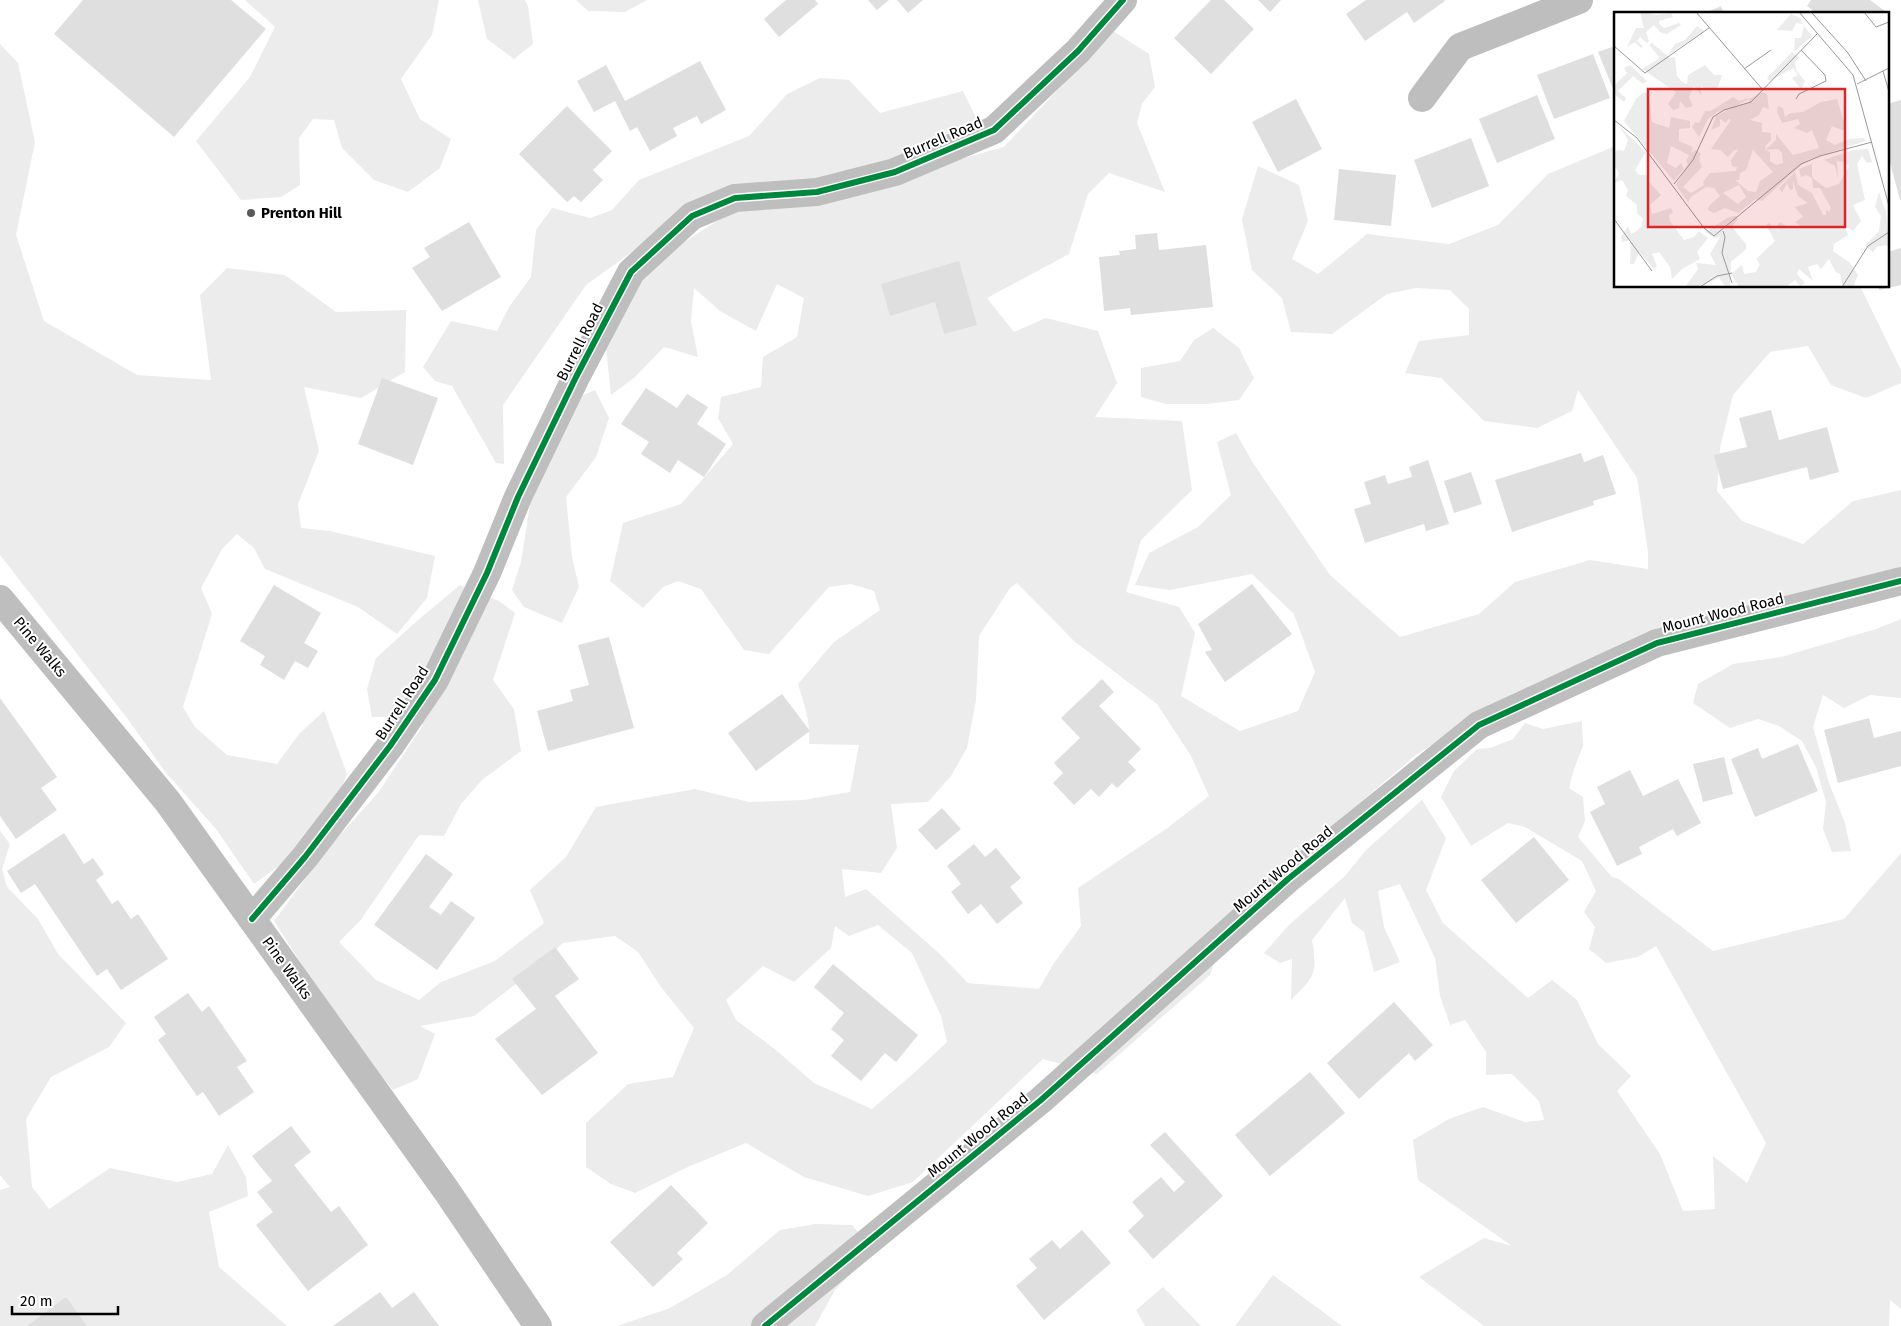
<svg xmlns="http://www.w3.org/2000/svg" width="1901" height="1326" font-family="'Fira Sans',sans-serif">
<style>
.green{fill:#ececec;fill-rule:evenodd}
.building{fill:#dfdfdf}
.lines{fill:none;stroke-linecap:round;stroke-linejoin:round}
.minor{stroke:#bebebe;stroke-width:28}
.cycleway-casing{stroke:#fff;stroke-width:9}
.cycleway{stroke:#00873e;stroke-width:6}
.poi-dot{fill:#595959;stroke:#fff;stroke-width:2}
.labels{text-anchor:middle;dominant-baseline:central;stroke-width:4;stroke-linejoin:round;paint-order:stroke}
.street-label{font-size:15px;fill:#000;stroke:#fff}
.poi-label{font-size:15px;font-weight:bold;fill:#000;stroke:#fff;text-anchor:start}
.inset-road{fill:none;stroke:#999;stroke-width:1}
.view{fill:#d62828;fill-opacity:0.15;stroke:#d62828;stroke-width:2.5}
.inset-edge{fill:none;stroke:#000;stroke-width:2.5}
</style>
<rect width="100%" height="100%" fill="#fff"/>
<g class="green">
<polygon points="245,0 439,0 432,35 401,79 420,119 451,139 440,168 408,192 374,180 342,148 334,120 313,119 299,138 300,185 281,197 241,200 196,141 250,77 275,27"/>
<polygon points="478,0 525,0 528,6 533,44 514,59 487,39"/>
<polygon points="576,0 647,0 625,12 588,11"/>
<path d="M1113,31L1149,54L1155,87L1142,104L1137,123L1165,192L1109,173L1088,194L1069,254L987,298L1014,332L1046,318L1098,331L1117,383L1095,417L1182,421L1192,490L1141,540L1126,592L1179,607L1195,633L1181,696L1240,731L1298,711L1315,672L1294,614L1252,574L1170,590L1135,585L1149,553L1198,527L1231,495L1217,442L1236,433L1253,463L1330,575L1400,637L1479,614L1515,582L1590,560L1648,569V552L1637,478L1578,390L1572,411L1537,428L1484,421L1441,378L1405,373L1419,341L1469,335V309L1450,290L1416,288L1387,294L1332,334L1291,332L1282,298L1252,270L1242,219L1258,166L1299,185L1308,221L1292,259L1318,274L1367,234L1449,244L1498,225L1548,174L1615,146V286H1860L1901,370V383L1866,398L1831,385L1808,346L1770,352L1733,395L1720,448L1717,491L1742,521L1803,544L1853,501L1901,490V571L1653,631L1536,683L1417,754L1232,912L1210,975L1097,1074L1043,1059L913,1182L868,1196L804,1177L746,1143L690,1166L635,1193L611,1184L586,1167V1123L628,1084L673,1077L694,1028L661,987L638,952L615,936L563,943L525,977L474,1016L420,1026L435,1034L418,1079L393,1090L348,1037L274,921L328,848L378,793L423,725L392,717H372L367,689L376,658L418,620L460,585L499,601L515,613L493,680L514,709L521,751L482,780L461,804L444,836L419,835L360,921L339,942L376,980L419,1000L441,982L495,961L544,923L530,890L566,857L596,807L695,789L749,802L803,800L850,792L859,745L809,744C811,723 804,704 798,684L834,642L880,610L874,591L851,584L829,587L769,654L744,650L701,589L678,581L663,587L643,608L610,581L623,523L681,504L733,444L718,418L721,397L761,387L763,357L797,337L804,298L777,284L756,331L720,311L694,288L691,321L698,357L664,347L635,377L611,395L606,348L629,293L654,261L733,211L946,163L1004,147ZM1017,583L1074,641L1157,704L1191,756L1209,796L1166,829L1078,888L1081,926L1054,963L1039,989L968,983L940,954L866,889L845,897L842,869L881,873L897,848L891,804L928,802L951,776L967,748L976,700L979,636L1010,588ZM878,925L912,953L941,1016L947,1042L914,1073L872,1109L814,1083L776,1050L736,1020L726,1000L763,966L794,982L831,948L835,926L849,936Z"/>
<polygon points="0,44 18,63 35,142 16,235 44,321 137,375 211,380 200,295 227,268 285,275 336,312 406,310 405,372 361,398 304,387 319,451 298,504 301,528 330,531 435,556 427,598 397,634 358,607 265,569 254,548 237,534 222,549 201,588 212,614 183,707 195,727 227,755 277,764 299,734 324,711 347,774 333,809 291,857 254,884 216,829 166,773 127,718 0,555"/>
<polygon points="820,78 849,80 880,113 963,91 981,128 815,187 738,190 640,246 586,285 503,405 504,464 496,463 452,386 435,381 423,367 451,321 497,331 509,307 531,277 536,230 552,208 590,218 612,210 639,180 749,136 787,94"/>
<polygon points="1213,328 1239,348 1254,378 1239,400 1207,404 1166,404 1141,397 1141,368 1180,361 1194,340"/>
<polygon points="595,390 609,418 596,457 566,497 572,557 579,587 562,623 524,607 512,590 521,562 530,504 583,395"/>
<polygon points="1901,619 1901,698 1870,695 1844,708 1823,695 1813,727 1829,783 1845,823 1851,851 1832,852 1823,829 1826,802 1816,767 1802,741 1779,726 1758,719 1730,728 1693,703 1698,684 1733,664 1781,657 1876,629"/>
<path d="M1582,721L1583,746L1574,769L1569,788L1583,797L1585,821L1578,837L1612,877L1619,879L1713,951L1844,919L1901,853V1309L1890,1300L1889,1326H1484L1419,1277L1484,1238L1512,1246L1418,1180L1413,1140L1449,1119L1483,1107L1525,1122L1544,1120L1539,1101L1512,1074L1486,1075V1052L1465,1020L1450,1025L1440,996L1435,958L1400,884L1378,891L1384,927L1400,962L1374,972L1364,932L1352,923L1345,898L1312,940C1318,975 1314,976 1291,1000L1292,959L1280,963L1264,953L1290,924L1345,876L1366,850L1422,800L1446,838L1426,890L1443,923L1528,998L1552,980L1577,1000L1598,1044L1631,1076L1617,1091L1660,1154L1683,1211L1715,1209L1713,1156L1747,1183L1766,1143L1656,946L1638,957L1606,963L1589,949L1595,927L1584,912L1596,891L1582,861L1525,827L1508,823L1471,846L1441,797L1454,771L1477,749L1490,748L1513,739L1525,723L1543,729Z"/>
<polygon points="0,831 10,844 2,869 7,887 38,919 58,954 126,1023 109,1047 51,1077 26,1119 32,1187 49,1209 110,1168 177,1182 212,1174 228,1145 246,1177 248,1196 209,1212 219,1267 287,1326 0,1326 0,1190 10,1187 0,1175"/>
<polygon points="816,1224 852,1225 874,1250 835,1290 815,1326 617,1326 670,1308 727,1275 780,1230"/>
<polygon points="1273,1275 1342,1326 1235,1326"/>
<polygon points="1163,1287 1201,1326 1145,1326 1136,1310"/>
</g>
<g class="building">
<polygon points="83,0 231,0 266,29 174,137 54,34"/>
<polygon points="786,0 815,0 818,4 779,37 764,19"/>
<polygon points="868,0 889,0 877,10"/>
<polygon points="897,0 923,0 908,13"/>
<polygon points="1211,0 1224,0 1254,29 1211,74 1174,38"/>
<polygon points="1258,0 1281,0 1270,12"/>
<polygon points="1366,0 1444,0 1445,1 1414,23 1407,12 1365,41 1346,14"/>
<polygon points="1811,0 1870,0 1889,14 1818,14 1807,6"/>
<polygon points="1721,6 1724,14 1703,14"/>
<polygon points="1615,46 1615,94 1598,52"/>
<polygon points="1593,54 1610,98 1554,119 1537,75"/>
<polygon points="700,61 726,110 701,124 697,116 673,128 677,136 650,151 637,127 630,131 615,101 594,112 577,81 606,65 625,101"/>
<polygon points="1537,95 1555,139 1497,163 1479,119"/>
<polygon points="1296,99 1322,149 1278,172 1252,122"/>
<polygon points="1901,100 1901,200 1900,200 1887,151 1887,104"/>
<polygon points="567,106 612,151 593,170 603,180 581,202 574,196 567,202 519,154"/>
<polygon points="1471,138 1489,186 1432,208 1414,160"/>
<polygon points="1339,169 1396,175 1391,226 1334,220"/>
<polygon points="469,222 501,277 442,311 412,268 430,257 424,248"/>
<polygon points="1157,233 1159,250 1206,245 1213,307 1131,315 1130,308 1104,311 1099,257 1120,255 1119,251 1136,249 1135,235"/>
<polygon points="1901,248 1901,285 1879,290 1878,286 1887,286 1887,252"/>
<polygon points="959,261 977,325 944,334 935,302 890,316 881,284"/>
<polygon points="382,378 438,398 413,465 358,444"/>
<polygon points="646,388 677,408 687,394 708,407 697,424 726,444 704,477 678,460 670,473 641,454 649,442 621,424"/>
<polygon points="1771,410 1779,440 1827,427 1839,472 1810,480 1807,467 1723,489 1714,455 1747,447 1739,418"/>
<polygon points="1581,453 1584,462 1603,455 1616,494 1593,501 1594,505 1512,532 1495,480"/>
<polygon points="1428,460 1449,524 1426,531 1424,524 1365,543 1354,509 1371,504 1364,482 1385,475 1388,484 1412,477 1409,467"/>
<polygon points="1471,472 1482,504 1454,513 1444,481"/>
<polygon points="1252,584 1292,634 1225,682 1205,652 1212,650 1198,624"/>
<polygon points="274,585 321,613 304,643 318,651 308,668 295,661 284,680 260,665 265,656 240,641"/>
<polygon points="609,637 634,728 548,751 537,711 573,701 570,690 589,685 578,645"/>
<polygon points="1102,679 1114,692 1099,706 1141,749 1128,762 1136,770 1117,788 1112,783 1099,797 1091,789 1074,805 1053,783 1063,773 1054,763 1080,738 1061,718"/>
<polygon points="782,694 810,731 756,771 728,733"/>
<polygon points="0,698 57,777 41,788 57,810 16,839 0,816"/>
<polygon points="1869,718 1874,738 1901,731 1901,766 1838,783 1824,730"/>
<polygon points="1798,744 1818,791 1755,817 1731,759 1758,748 1762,759"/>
<polygon points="1724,757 1733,794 1703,802 1693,764"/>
<polygon points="1630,770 1643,796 1678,779 1701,823 1677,836 1673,829 1639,847 1642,854 1617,866 1590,812 1605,804 1597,787"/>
<polygon points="942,808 961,829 936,850 918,830"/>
<polygon points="64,833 84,864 93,858 104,874 96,880 112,904 118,900 131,919 138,914 168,959 121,990 107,969 97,976 35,884 21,893 7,871"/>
<polygon points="1534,837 1569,880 1516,923 1481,880"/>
<polygon points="974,844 985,857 996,848 1021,878 1010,887 1023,903 997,924 981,904 968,914 951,892 961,884 947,866"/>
<polygon points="426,854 453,874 429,907 441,915 451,901 475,918 437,970 374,925"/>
<polygon points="555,947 579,979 555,996 598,1053 542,1095 495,1039 536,1009 512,979"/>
<polygon points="833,964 918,1035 896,1062 885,1053 861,1081 831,1056 844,1040 831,1029 844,1013 814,987"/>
<polygon points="188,993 202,1012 209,1006 247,1061 237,1067 254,1092 219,1116 203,1092 197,1096 158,1040 166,1034 154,1017"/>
<polygon points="1394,1002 1433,1045 1415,1061 1409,1053 1359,1099 1327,1063"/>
<polygon points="1310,1072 1345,1113 1270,1176 1235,1135"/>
<polygon points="291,1126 311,1152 294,1165 331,1212 339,1206 368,1245 308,1291 256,1225 273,1212 257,1192 272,1181 252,1156"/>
<polygon points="1165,1132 1223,1196 1153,1259 1128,1231 1144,1216 1132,1202 1161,1177 1174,1192 1185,1182 1150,1145"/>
<polygon points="671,1185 708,1223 677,1253 683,1259 653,1287 610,1242"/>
<polygon points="1082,1230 1111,1263 1044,1320 1016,1286 1037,1268 1029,1259 1052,1240 1060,1249"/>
<polygon points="380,1292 392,1308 414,1292 439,1326 333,1326"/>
<polygon points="66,1297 87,1326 27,1326"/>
</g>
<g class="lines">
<g class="minor">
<polyline points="1422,98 1460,47 1579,0"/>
<polyline points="0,599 168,802 446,1190 538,1326"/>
<polyline points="252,919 305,857 390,746 435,680 487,573 518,497 576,377 631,272 692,216 735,198 817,192 895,172 994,130 1078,51 1123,0"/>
<polyline points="765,1326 1041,1100 1288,879 1479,725 1657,643 1901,581"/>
</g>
<defs>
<g id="cycleway">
<polyline points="252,919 305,857 390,746 435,680 487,573 518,497 576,377 631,272 692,216 735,198 817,192 895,172 994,130 1078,51 1123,0"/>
<polyline points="765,1326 1041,1100 1288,879 1479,725 1657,643 1901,581"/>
</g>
</defs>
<use href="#cycleway" class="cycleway-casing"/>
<use href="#cycleway" class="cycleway"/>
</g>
<circle class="poi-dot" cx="251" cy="213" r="5"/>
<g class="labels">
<g class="street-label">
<text transform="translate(943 138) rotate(-23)">Burrell Road</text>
<text transform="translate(580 342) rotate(-63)">Burrell Road</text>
<text transform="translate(1723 613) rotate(-14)">Mount Wood Road</text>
<text transform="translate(40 647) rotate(50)">Pine Walks</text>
<text transform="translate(402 703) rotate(-57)">Burrell Road</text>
<text transform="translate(1283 869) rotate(-40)">Mount Wood Road</text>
<text transform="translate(287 968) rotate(54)">Pine Walks</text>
<text transform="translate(978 1135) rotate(-39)">Mount Wood Road</text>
</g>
<g class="poi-label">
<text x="261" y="213">Prenton Hill</text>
</g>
</g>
<g transform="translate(1614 12)">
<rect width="275" height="275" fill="#fff"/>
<path d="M26,0L43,3L57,1L59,5L45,9V12L50,16L65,11L67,13L53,22L47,21L40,13L32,20L35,29L33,31L26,25L23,29L29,34L27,36L21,30L13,35L22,16H30ZM177,2L186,6L188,12L182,11L178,19L163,18ZM83,14L90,19L54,43L61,32L71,28ZM190,14L198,24L180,40L181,26H187ZM38,31L56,46L61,45L63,64L68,70L73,72L74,63L91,53L100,63H108L104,75L95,78L87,74V83L80,74L75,85L79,94L72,96L66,89L65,96L59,98L54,92L62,80L28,57L46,46L35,33ZM178,40L185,45L181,50L182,58L191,69L187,77L178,66L184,63L179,56L156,69L153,66ZM16,53L33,69L29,72L19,64L4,79L12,86L10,90L0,82V74L13,61L10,56ZM30,80L35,83L38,110L55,116L57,105L76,109V116L65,117V129L79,135L77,141L81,138L87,141L85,148L88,155L69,175L77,181L90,173L89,170L96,161L122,159L123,155L118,154L117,148L124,138H120L114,145L106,138L97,137L117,108L114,107L112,111L106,107V114L97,118L102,104L149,80L153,82L155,97L149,95L145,103L136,108L148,111V120L157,121V128L152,133L151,138L156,140V149L162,153L169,151L168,141L164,137L151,138L162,128V122L179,143L205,136L198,118L193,121L180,116L186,112L184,107L168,111L163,100L164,94L169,96L171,105L176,101L189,100L207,90L223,87L232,117L228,118L218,114L212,128L221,133L234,127L250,126L252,129L193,148L148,189L142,187L124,201L111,196L100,201L94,198L95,194L106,184L100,176L92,175L78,184L74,190L62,173L74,152L72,149L75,143L57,134L53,151L62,156L67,151L70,157L60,169L10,109L22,87ZM139,138L159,160L146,169L142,180L134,179L121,168H125L126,161L132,158ZM125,173L132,185L124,192L109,181ZM119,85L125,89L134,86L136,90L103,100L94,107L85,125L78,115L81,110L85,111L91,99H97ZM6,115L32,140L21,158L25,163H33L34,169L47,183L36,193L38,202L57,196L59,201L55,203L56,209L70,228L80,225L85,219L94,226L83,240L86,247L68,257L58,267L56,255L45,240L38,242L43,254L40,257L25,240L20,252H16L17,228L8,230L7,225L14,214L17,222L21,220L27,215L29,207L23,201V193L12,184L14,178L8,168L0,171L5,161L0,153V142L3,138L10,139L14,128ZM254,137L258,150L253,151L248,144L243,152L251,188L239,193L247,209L239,219L230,213L234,223L220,232L219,239L236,251L244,263L239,275H229L226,262L222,260L215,247L207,257L203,252L194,255L199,269L185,257L183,262L191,271L186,274L181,268L172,275H125L117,262L128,253L130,262L142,260L146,252L142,247L161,229L152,213L155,211L160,217L166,210L175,216L188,215L181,210L189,205L181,195L194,191L184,184L179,169V177L176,178L173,171L168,181L165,176L181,160L184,173L198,181L209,203H212V197L215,200L217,196L206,176H199L198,166L192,163L187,165L185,157L198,152V164L201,168L212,176L225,172L235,154L231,150L223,149L224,166L221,154L210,148L239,138ZM265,180L272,200L275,236L272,233L263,235L259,240L251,234L265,219L267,204L261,195ZM122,204L124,207L118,215L132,232V237L117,250L116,275H112L105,266L82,275H71L84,257L82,251L102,253L96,242L106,225L101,226L91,220L115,205Z" fill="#ececec" fill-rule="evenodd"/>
<path class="inset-road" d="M82,0L149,78M185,0L239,63L275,194M197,0L234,41L252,69M250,0L262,15L275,10M0,34L31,61L95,16M130,57L157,38M269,59L275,80M243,72L275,56M182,87L185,82L212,69L211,63L187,38M0,108L23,126L90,216L100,224L187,152L206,144L258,130M60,172L79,148L99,105L110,98L137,90L203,22M0,207L38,259M109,219L111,225L108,241L118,271M86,275L103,264L118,261M228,275L254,234L275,220"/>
<path class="view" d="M34,77H231V215H34Z"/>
<rect width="275" height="275" class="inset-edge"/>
</g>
<path d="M12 1306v8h106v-8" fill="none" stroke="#000000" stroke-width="2.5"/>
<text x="20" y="1306" font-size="15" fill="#000000" stroke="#ffffff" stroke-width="4" paint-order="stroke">20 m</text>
</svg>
